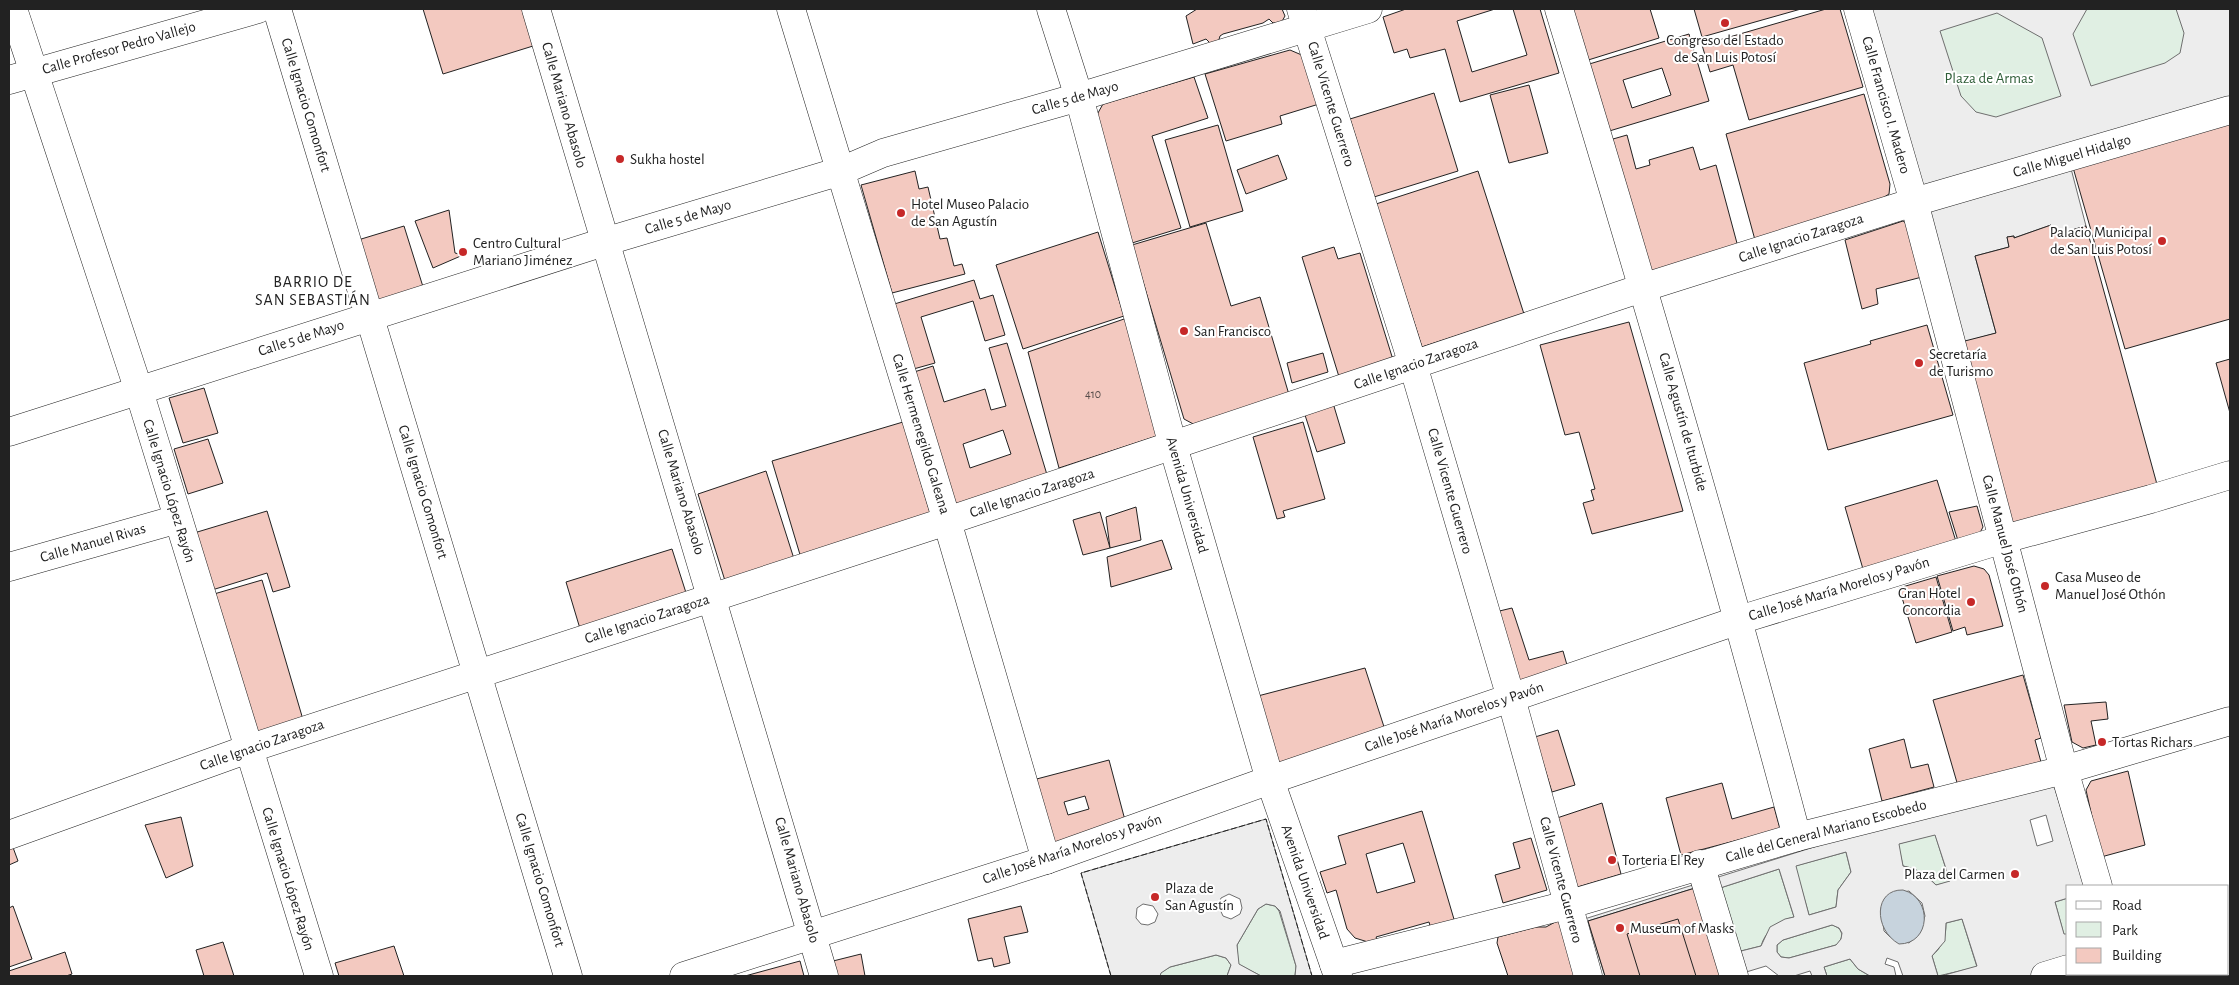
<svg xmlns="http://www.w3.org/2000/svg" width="2239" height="985" font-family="'Alegreya Sans',sans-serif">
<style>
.green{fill:#e0efe3;stroke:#6f6f6f}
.parking{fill:#ededed;stroke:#6f6f6f;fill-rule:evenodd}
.water{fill:#c7d3dd;stroke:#6f6f6f}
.building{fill:#f3c9c0;stroke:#222;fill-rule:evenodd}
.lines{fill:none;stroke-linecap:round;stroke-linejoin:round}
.minor-casing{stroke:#222;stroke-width:29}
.minor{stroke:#fff;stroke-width:28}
.fence{stroke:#222;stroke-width:1;stroke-dasharray:6 2.5;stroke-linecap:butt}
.poi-dot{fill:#c62828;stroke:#fff;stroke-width:2}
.labels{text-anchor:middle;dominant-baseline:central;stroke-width:4;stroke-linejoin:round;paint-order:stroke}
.number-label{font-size:12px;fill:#564c4a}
.poi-label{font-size:15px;fill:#222;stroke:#fff;text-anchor:start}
.street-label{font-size:15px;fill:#222;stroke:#fff}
.park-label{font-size:15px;fill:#2f5e38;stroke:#fff}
.neighbourhood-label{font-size:16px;letter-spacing:1px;fill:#222;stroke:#fff}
</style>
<rect width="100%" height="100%" fill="#fff"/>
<g class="green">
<polygon points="1896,9 2192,9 2205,58 1980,154"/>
<path d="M1935,834L1950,882L1936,885C1927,875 1916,868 1903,866L1898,844Z"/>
<polygon points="1846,852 1851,872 1838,890 1836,907 1809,915 1795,866"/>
<path d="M1779,869L1794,917C1779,920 1765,931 1761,946L1737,952L1717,889Z"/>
<polygon points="2068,898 2068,934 2064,935 2055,902"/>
<polygon points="1266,904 1275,906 1279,911 1296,966 1295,976 1261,976 1238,964 1237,945 1258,909"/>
<path d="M1962,919L1977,967L1938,976L1932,956C1943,946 1946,937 1946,923Z"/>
<path d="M1832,925C1843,928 1845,938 1836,945L1789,958L1781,957L1777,952V945L1783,940Z"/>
<polygon points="1216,955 1226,958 1231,965 1227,976 1160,976 1160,973 1170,967"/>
<polygon points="1850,959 1858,969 1870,976 1827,976 1824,967"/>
</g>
<g class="parking">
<path d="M1858,9H2087L2073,34L2091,86L2165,63L2180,53L2184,33L2176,9H2230V110L2068,157L2086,226L2054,235L2051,225L2014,238V236L2007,237L2009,247L1975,256L1996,333L1953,345ZM1997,13L2042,38L2061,96L1996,117L1976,112L1961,96L1940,31Z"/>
<path d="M2050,773L2085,886H2068V898L2055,902L2064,934H2068V974H2113V976H1941L1977,966L1962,919L1946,923L1945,941L1932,956L1938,976H1903L1898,962L1887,958L1885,964L1894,967L1896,976H1870L1858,969L1850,959L1824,967L1827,976H1812L1810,971L1794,976H1779L1766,966L1743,973L1695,888L1588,921L1605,976H1595L1578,921ZM2046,815L2053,841L2037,846L2030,820ZM1935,835L1950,881L1936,885L1922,872L1903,866L1899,844ZM1846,852L1851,872L1838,890L1836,907L1809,915L1796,866ZM1779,869L1794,917L1785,919L1770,927L1761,946L1737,952L1717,889ZM1909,891L1922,903L1925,916L1919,934L1909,943L1890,937L1884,931L1881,908L1891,894ZM1832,925L1839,928L1842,933L1841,939L1836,945L1789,958L1781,957L1777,952V945L1783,940Z"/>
<path d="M1266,819L1312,976H1295L1296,966L1280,911L1275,906L1266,904L1258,909L1237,945L1239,964L1261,976H1227L1231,965L1226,958L1216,955L1170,967L1161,973L1160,976H1111L1081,873ZM1229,894L1240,899L1242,908L1240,914L1231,919L1223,916L1218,905L1221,898ZM1143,904L1153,906L1158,914L1155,922L1148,925L1141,924L1136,918L1137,908Z"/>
</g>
<path class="water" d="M1903,890C1933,898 1931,944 1899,944C1873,929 1874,889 1903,890Z"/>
<g class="building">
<polygon points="423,9 522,9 533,46 443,74"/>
<polygon points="1197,9 1282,9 1285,16 1281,23 1273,23 1269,19 1263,23 1223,34 1220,36 1218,43 1212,45 1206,39 1193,44 1186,16"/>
<polygon points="1406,9 1495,9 1457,21 1472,72 1527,55 1513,9 1540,9 1559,73 1460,102 1445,49 1410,58 1407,49 1394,53 1383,17"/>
<polygon points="1569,9 1650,9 1659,38 1585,61"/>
<polygon points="1694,9 1801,9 1702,37"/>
<polygon points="1826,9 1840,9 1863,87 1749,120 1733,65 1710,72 1702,45"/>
<path d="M1689,34L1709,101L1606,132L1586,65ZM1662,68L1671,95L1632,108L1623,80Z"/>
<polygon points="1290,50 1304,56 1319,104 1280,116 1282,124 1226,141 1205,74"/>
<polygon points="1194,77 1208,118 1152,136 1181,228 1132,243 1094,120 1103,104"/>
<polygon points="1529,85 1548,153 1509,163 1490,95"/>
<polygon points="1434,93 1458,171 1374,197 1350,119"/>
<polygon points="1864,94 1890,184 1889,194 1878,201 1755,240 1726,134"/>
<polygon points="2230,119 2230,319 2125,349 2072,164"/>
<polygon points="1218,125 1243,211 1190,227 1165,140"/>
<polygon points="1627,135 1636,169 1650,165 1649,160 1693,147 1700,170 1716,165 1738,247 1653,272 1642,267 1606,141"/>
<polygon points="1278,155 1287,179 1246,194 1237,170"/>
<polygon points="915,171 919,189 928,187 940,239 947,238 954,266 962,264 965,274 892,293 861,185"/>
<polygon points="1478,171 1524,314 1422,347 1376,204"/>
<polygon points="449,210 455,253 463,255 433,268 415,221"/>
<polygon points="1903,221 1906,223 1922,277 1876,289 1878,304 1862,309 1845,240"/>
<polygon points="1206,223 1231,306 1260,297 1290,398 1197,426 1184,419 1132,245"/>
<polygon points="2051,225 2054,235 2086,226 2158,488 2007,530 1957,343 1996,333 1975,256 2009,247 2007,237 2014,236 2014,238"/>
<polygon points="404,226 424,290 378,304 358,240"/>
<polygon points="1098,232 1124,316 1023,349 996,265"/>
<polygon points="1334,247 1338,259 1360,253 1394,363 1340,380 1302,257"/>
<polygon points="974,280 980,299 993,295 1005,335 985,341 973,301 921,317 935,363 910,370 891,305"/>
<polygon points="1127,318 1157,436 1059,468 1028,352"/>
<polygon points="1629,322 1683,511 1592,534 1583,503 1594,500 1591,490 1595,489 1579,432 1565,435 1540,345"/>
<polygon points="1927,325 1953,415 1828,450 1804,363 1871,344 1870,341"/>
<path d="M1007,343L1048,478L951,507L911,373L933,366L944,402L985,389L991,410L1006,406L989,348ZM1003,430L1011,454L970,468L963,444Z"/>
<polygon points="1323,353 1328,372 1292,383 1287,363"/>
<polygon points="2230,359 2230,413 2216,363"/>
<polygon points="204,388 218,433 183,443 169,398"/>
<polygon points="1333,403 1345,443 1317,452 1304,412"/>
<polygon points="903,422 932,519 801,558 772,461"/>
<polygon points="1303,422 1325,499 1283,511 1285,517 1277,519 1253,437"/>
<polygon points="208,439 223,483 188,494 174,449"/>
<polygon points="766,471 795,562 726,584 698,494"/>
<polygon points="1937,480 1958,548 1865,576 1845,507"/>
<polygon points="1977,506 1983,527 1975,542 1960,547 1949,512"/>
<polygon points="1136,507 1141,540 1110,548 1106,517"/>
<polygon points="267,511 290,587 273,592 267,573 212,590 194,533"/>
<polygon points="1100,512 1110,548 1083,555 1073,520"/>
<polygon points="1162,540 1172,569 1111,587 1107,557"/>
<polygon points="672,549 688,599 581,632 566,582"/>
<polygon points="1974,566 1984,569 1989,575 2003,626 1967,635 1965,627 1953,631 1937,576"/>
<polygon points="1936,577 1952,632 1916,643 1899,588"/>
<polygon points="262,580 304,723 256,737 214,594"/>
<polygon points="1512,608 1529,660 1563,651 1569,672 1517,684 1491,613"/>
<polygon points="1365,668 1386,733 1277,768 1254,697"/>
<polygon points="2023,675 2041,738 2035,740 2041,762 1958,786 1933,700"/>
<polygon points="2106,702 2108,719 2091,721 2096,745 2083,748 2072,742 2064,705"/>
<polygon points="1558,730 1575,785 1552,792 1535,737"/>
<polygon points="1904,739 1911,768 1928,764 1934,787 1882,801 1869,749"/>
<path d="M1109,760L1126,824L1051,851L1029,781ZM1085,796L1089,809L1068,815L1064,802Z"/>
<polygon points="2128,771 2145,845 2101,857 2086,790 2091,781"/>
<polygon points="1722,783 1732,819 1774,807 1780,829 1681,855 1666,798"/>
<polygon points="1602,803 1621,874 1574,888 1554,819"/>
<path d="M1422,811L1456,926L1432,933L1429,922L1376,937L1377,939L1368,942L1355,938L1347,929L1336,890L1327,893L1320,872L1346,864L1338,836ZM1403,843L1415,882L1377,893L1366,854Z"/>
<polygon points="181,817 193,866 166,878 145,825"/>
<polygon points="1531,838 1547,890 1503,903 1495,875 1520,868 1513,843"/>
<polygon points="9,842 11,842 18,861 9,865"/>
<polygon points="1695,888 1722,976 1694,976 1677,920 1628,935 1641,976 1605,976 1588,921"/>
<polygon points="13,906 32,959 9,967 9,908"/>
<polygon points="1021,906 1028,932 1004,937 1010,963 994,967 992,958 978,961 968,919"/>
<polygon points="1678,919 1696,976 1640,976 1627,934"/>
<polygon points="1559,920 1577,976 1508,976 1497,943 1498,937 1536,927 1546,927"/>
<polygon points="223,942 234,976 204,976 196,950"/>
<polygon points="394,946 404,976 339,976 335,963"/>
<polygon points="65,952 72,974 66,976 9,976 9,971"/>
<polygon points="861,954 865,976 833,976 829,962"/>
<polygon points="800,961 804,976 745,976"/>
<polygon points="2139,974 2222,974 2223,976 2140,976"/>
</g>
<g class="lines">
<defs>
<g id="minor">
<polyline points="13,9 139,391 319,976"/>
<polyline points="277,9 568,976"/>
<polyline points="536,9 824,976"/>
<polyline points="791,9 947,521 1046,860"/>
<polyline points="1051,9 1079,97 1173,446 1270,780 1338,976"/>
<polyline points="1301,9 1413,365 1511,698 1588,976"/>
<path d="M1559,9C1643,284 1723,559 1797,837"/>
<polyline points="1858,9 1914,202 2064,770 2098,886"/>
<polyline points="9,80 258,9"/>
<polyline points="9,432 604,242 841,171 883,153 1079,97 1368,9"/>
<polyline points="9,567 178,519"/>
<polyline points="9,835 248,749 947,521 1645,287 1914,202 2230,110"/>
<polyline points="1700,864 1734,976"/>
<polyline points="1334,964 1567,905 1797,837 2064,770 2230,721"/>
<polyline points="2122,974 2123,976"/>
<polyline points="684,976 1046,860 1270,780 1739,620 2004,539 2151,499 2230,475"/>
<polyline points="2045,976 2068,969"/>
</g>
</defs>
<use href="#minor" class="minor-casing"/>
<use href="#minor" class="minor"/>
<polyline class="fence" points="1111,976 1081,873 1266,819 1312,976"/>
</g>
<g class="poi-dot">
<circle cx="1725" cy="23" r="5"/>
<circle cx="620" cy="159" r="5"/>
<circle cx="901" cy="213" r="5"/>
<circle cx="2162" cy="241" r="5"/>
<circle cx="463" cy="252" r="5"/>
<circle cx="1184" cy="331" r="5"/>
<circle cx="1919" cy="363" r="5"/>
<circle cx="2045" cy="586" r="5"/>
<circle cx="1971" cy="602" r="5"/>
<circle cx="2102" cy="742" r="5"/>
<circle cx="1612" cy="860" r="5"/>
<circle cx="2015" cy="874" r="5"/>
<circle cx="1155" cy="897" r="5"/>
<circle cx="1620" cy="928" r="5"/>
</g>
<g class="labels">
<g class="number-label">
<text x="1093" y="394">410</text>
</g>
<g class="poi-label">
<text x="1725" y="40" text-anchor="middle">Congreso del Estado<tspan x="1725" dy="17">de San Luis Potosí</tspan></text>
<text x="630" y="159">Sukha hostel</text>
<text x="911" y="204">Hotel Museo Palacio<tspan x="911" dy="17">de San Agustín</tspan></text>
<text x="2152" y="232" text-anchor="end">Palacio Municipal<tspan x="2152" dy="17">de San Luis Potosí</tspan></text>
<text x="473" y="243">Centro Cultural<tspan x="473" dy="17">Mariano Jiménez</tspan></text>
<text x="1194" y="331">San Francisco</text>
<text x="1929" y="354">Secretaría<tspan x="1929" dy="17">de Turismo</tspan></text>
<text x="2055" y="577">Casa Museo de<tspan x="2055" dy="17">Manuel José Othón</tspan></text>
<text x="1961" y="593" text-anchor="end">Gran Hotel<tspan x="1961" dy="17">Concordia</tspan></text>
<text x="2112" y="742">Tortas Richars</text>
<text x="1622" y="860">Torteria El Rey</text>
<text x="2005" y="874" text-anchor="end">Plaza del Carmen</text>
<text x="1165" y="888">Plaza de<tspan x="1165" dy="17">San Agustín</tspan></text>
<text x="1630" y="928">Museum of Masks</text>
</g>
<g class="street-label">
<text transform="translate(119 48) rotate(-16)">Calle Profesor Pedro Vallejo</text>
<text transform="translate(1075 98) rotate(-16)">Calle 5 de Mayo</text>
<text transform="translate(1331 104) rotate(73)">Calle Vicente Guerrero</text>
<text transform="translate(306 105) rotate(73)">Calle Ignacio Comonfort</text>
<text transform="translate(564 105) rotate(74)">Calle Mariano Abasolo</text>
<text transform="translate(1886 105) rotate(74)">Calle Francisco I. Madero</text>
<text transform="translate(2072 156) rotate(-16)">Calle Miguel Hidalgo</text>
<text transform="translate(688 217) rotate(-17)">Calle 5 de Mayo</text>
<text transform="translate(1801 238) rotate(-18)">Calle Ignacio Zaragoza</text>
<text transform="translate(301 338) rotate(-18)">Calle 5 de Mayo</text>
<text transform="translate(1416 364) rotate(-19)">Calle Ignacio Zaragoza</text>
<text transform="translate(1683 422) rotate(74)">Calle Agustín de Iturbide</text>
<text transform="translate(921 434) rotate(73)">Calle Hermenegildo Galeana</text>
<text transform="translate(169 491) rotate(73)">Calle Ignacio López Rayón</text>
<text transform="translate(1450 491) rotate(74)">Calle Vicente Guerrero</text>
<text transform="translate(423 492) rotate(73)">Calle Ignacio Comonfort</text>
<text transform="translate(681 492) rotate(73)">Calle Mariano Abasolo</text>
<text transform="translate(1032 493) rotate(-18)">Calle Ignacio Zaragoza</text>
<text transform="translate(1187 495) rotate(74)">Avenida Universidad</text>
<text transform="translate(93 543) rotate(-16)">Calle Manuel Rivas</text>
<text transform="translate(2005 544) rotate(75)">Calle Manuel José Othón</text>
<text transform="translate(1839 589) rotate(-17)">Calle José María Morelos y Pavón</text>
<text transform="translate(647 619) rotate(-18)">Calle Ignacio Zaragoza</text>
<text transform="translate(1454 717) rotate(-19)">Calle José María Morelos y Pavón</text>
<text transform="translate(262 745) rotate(-19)">Calle Ignacio Zaragoza</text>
<text transform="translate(1826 831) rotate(-15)">Calle del General Mariano Escobedo</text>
<text transform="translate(1072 849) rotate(-19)">Calle José María Morelos y Pavón</text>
<text transform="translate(288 879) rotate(73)">Calle Ignacio López Rayón</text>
<text transform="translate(540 880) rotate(73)">Calle Ignacio Comonfort</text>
<text transform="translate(797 880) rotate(74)">Calle Mariano Abasolo</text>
<text transform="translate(1561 880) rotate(75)">Calle Vicente Guerrero</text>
<text transform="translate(1305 882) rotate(71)">Avenida Universidad</text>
</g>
<g class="park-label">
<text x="1989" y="78">Plaza de Armas</text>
</g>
<g class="neighbourhood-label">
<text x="313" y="282">BARRIO DE<tspan x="313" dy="18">SAN SEBASTIÁN</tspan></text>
</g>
</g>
<rect width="2239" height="985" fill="none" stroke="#222222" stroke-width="20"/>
<rect x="2066" y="885" width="162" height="90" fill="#ffffff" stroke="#a7a7a7"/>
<rect x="2076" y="901" width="25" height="8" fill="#ffffff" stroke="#a7a7a7"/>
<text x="2112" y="910" font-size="15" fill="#222222">Road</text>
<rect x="2076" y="922" width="25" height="15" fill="#e0efe3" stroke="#a7a7a7"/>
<text x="2112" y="935" font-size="15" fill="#222222">Park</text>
<rect x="2076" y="948" width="25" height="15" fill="#f3c9c0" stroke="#a7a7a7"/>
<text x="2112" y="960" font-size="15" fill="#222222">Building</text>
</svg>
